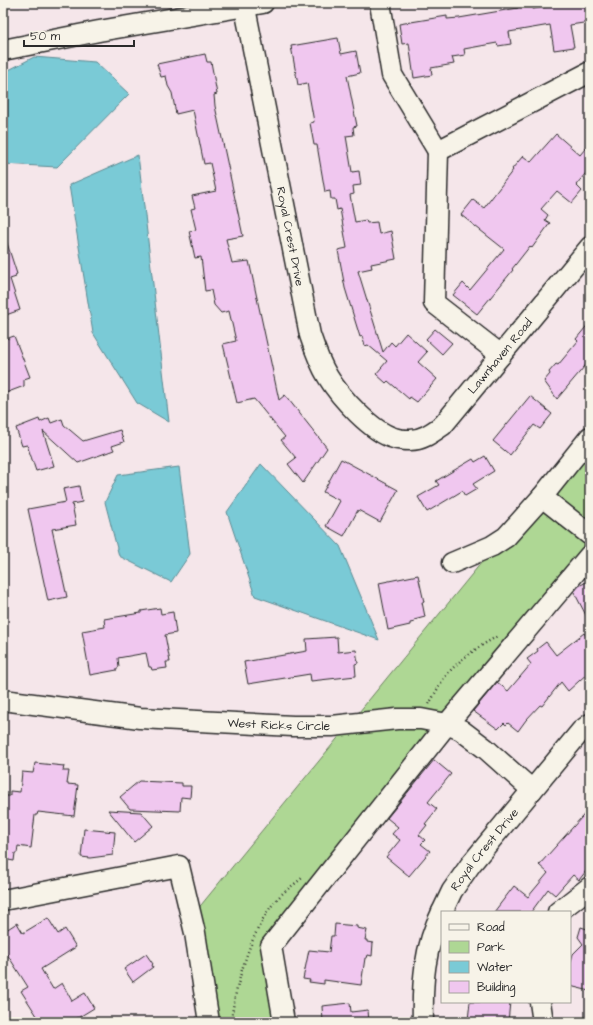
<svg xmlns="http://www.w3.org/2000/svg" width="593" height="1025" font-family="'Architects Daughter',sans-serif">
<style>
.green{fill:#aed794;stroke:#6c8160}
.water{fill:#7acad6;stroke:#5a8a92}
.building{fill:#f0c7ef;stroke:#2b2b2b}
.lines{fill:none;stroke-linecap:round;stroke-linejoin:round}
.minor-casing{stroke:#2b2b2b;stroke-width:23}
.path{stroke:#2b2b2b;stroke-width:2.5;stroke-dasharray:1 3;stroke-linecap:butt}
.minor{stroke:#f7f3e8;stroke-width:20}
.labels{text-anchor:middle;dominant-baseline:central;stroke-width:3;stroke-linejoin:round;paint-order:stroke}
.street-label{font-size:12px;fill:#2b2b2b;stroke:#f7f3e8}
</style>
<rect width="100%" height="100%" fill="#f5e6ea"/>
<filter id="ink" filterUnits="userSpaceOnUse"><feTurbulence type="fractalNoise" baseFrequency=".025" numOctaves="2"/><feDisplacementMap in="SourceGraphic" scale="8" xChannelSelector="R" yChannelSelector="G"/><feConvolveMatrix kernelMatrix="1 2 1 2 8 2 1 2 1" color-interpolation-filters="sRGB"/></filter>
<g filter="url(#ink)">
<polygon class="green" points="590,430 590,562 279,941 292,1022 209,1022 192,916"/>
<g class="water">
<polygon points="34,57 95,62 129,94 57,167 3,164 3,73"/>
<polygon points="138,155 169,422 137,403 93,333 69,185"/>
<polygon points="261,464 340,546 379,640 255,596 227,512"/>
<polygon points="179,467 190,554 171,582 119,556 105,502 118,475"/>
</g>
<g class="building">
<polygon points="531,3 532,3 533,9 563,4 562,3 590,3 590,22 570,25 574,47 554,50 550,25 509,32 511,44 498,46 497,43 464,49 465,55 452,57 454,64 431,68 432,75 414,78 409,43 402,44 399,24 447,16 447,19 459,18 518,8 517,5"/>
<polygon points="338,38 341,54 356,51 360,73 347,76 357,126 353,127 354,135 346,136 352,172 359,171 361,185 353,186 354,194 350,195 355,222 366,220 367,223 377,222 379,234 391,231 396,259 371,264 372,268 358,271 383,352 391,342 395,346 406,333 427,352 418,362 437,379 417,402 410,397 409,399 388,381 386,383 376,374 387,361 368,345 365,346 362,336 360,337 345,288 338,250 347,248 340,209 337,210 335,199 331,199 330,191 325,192 317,145 314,145 310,123 314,122 307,83 298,85 291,46"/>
<polygon points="205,54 207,62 211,62 217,94 214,95 215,106 243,236 226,239 232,263 249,261 279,400 285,395 327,448 303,483 288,464 296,458 281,440 285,437 254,399 237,403 223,344 236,341 229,311 221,313 214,305 211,290 205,291 201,257 195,258 189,231 196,230 191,209 195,208 192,196 216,191 210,163 204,164 193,110 176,114 172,93 168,86 166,76 161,77 157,64"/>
<polygon points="556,134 580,155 590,143 590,168 576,185 582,191 572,203 557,191 541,209 548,215 545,220 550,223 532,248 530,246 512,269 513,270 477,314 453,295 463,283 470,290 504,249 461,215 473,200 484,208 513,170 512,169 523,156 531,162"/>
<polygon points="5,237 17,274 15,275 16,277 10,279 20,310 3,316 3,238"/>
<polygon points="590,322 590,360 557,399 544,381 550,374 549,372 556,364 558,365 578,341 576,339"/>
<polygon points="435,329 452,343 442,354 426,339"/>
<polygon points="14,336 30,377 24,379 24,386 3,394 3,340"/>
<polygon points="530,396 552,414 540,429 534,425 510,455 493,441"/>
<polygon points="49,418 51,423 62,419 64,425 83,441 120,430 124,442 112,446 114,450 78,463 43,431 54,466 36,471 27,445 22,446 16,428 39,419 40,422"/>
<polygon points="485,456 494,471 473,484 477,489 465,496 462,491 427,512 418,497 439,485 436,481 473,459 475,462"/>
<polygon points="341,459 398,490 380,522 358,510 344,536 326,526 340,501 323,492"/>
<polygon points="79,486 82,502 72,504 76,525 52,529 67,597 48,601 28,509 66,502 63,489"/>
<polygon points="418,575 424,602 422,602 425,617 414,620 415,622 410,623 410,625 388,630 379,583"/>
<polygon points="590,580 590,623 574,592 579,586"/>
<polygon points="160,608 161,614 173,612 176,633 165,635 170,662 166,662 167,668 152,670 151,667 149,667 146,653 118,658 119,667 117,668 117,670 90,675 82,631 105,627 104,619 141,613 141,611"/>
<polygon points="584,633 590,641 590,671 568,691 561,682 542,706 540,705 526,720 518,731 508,723 506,725 504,723 498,729 473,711 497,682 508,691 531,664 527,659 538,651 537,649 546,642 556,655"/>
<polygon points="337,637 338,652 356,650 358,663 355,664 356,676 311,681 310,674 248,684 244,662 307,651 306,639"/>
<polygon points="434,760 451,774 428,802 437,809 425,824 427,825 419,835 425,840 421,844 430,851 409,876 386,857 400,840 392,834 398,827 387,818"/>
<polygon points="35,763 64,766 63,771 69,771 67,784 78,785 74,816 38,812 37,815 35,815 31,848 18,846 17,853 15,853 14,861 3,859 3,799 5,799 5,796 10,796 10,791 20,792 22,772 33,773"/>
<polygon points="139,781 182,783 182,786 191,786 190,798 181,797 180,811 130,809 120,797"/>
<polygon points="590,808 590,866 579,880 573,875 555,895 548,889 531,912 494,912 514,886 528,897 548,873 539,865"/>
<polygon points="108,810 141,812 153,826 134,842"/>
<polygon points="84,829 115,832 113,855 90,858 81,857"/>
<polygon points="48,918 58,934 65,929 76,947 41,969 53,989 62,983 72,1001 85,993 94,1008 71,1022 41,1022 21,991 28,987 7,954 3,957 3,932 17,923 23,933"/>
<polygon points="335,924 357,926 357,928 367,930 365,940 367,940 367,942 373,943 372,956 368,955 367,958 365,958 361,985 324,980 324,984 309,982 310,980 303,979 309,950 329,952 331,936 334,936"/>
<polygon points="581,927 590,930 590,991 570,986 570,965 573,954 583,944 578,937"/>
<polygon points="146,954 153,964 152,965 153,967 133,982 124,969"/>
<polygon points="470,1002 510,1002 508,1022 482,1022 468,1020"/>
<polygon points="350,1003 351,1012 368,1010 369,1022 323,1022 322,1006"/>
</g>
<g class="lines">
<defs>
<g id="minor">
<path id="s1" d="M244,3L310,335C315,350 320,364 328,377C340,397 372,432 394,438C399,440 405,440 410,440C423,440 433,432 443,425L590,247"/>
<polyline points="380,3 392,75 438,151 590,72"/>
<polyline points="3,50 99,31 263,3"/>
<polyline points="438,151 434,303 501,355"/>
<polyline points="542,497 590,535"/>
<polyline points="452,563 492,546 506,537 542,497 590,437"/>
<path id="s2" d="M3,700L140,718L293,726H332L397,719H421L447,724L461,730L486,749L532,790"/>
<polyline points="3,900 179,866 195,933 209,1022"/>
<path id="s3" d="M442,912L452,891L471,864L581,731L590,724"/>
<polyline points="558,912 590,887"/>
<polyline points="540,1002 543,1022"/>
<polyline points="284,1022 271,946 447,724 590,555"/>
<path d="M423,1022C422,983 424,948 442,912"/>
</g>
</defs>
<use href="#minor" class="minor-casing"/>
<g class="path">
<path d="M429,704C434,696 439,685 445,677C459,659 478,647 498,636"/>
<path d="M231,1022C235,985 253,922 281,895C287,889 295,884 302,878"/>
</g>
<use href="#minor" class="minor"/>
</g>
</g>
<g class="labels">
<g class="street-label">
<text stroke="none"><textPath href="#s1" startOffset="238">Royal Crest Drive</textPath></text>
<text stroke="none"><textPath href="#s1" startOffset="618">Lawnhaven Road</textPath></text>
<text stroke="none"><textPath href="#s2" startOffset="277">West Ricks Circle</textPath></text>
<text stroke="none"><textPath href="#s3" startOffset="76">Royal Crest Drive</textPath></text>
</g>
</g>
<rect width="593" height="1025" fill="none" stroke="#f7f3e8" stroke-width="16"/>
<rect x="8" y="8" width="577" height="1009" fill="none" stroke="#2b2b2b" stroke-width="1.5" filter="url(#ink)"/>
<rect x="441" y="911" width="130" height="92" fill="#f7f3e8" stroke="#a5a39c"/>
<rect x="449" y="924" width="20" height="6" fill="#f7f3e8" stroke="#a5a39c"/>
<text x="477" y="931" font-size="12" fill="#2b2b2b">Road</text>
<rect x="449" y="941" width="20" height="12" fill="#aed794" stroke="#a5a39c"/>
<text x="477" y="951" font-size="12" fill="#2b2b2b">Park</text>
<rect x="449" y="961" width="20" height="12" fill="#7acad6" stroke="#a5a39c"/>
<text x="477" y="971" font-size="12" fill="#2b2b2b">Water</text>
<rect x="449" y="981" width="20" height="12" fill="#f0c7ef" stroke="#a5a39c"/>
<text x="477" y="991" font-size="12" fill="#2b2b2b">Building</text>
<path d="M24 40v6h110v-6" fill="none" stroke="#2b2b2b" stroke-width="2"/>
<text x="30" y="40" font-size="12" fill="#2b2b2b" stroke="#f7f3e8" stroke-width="3" paint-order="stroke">50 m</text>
</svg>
